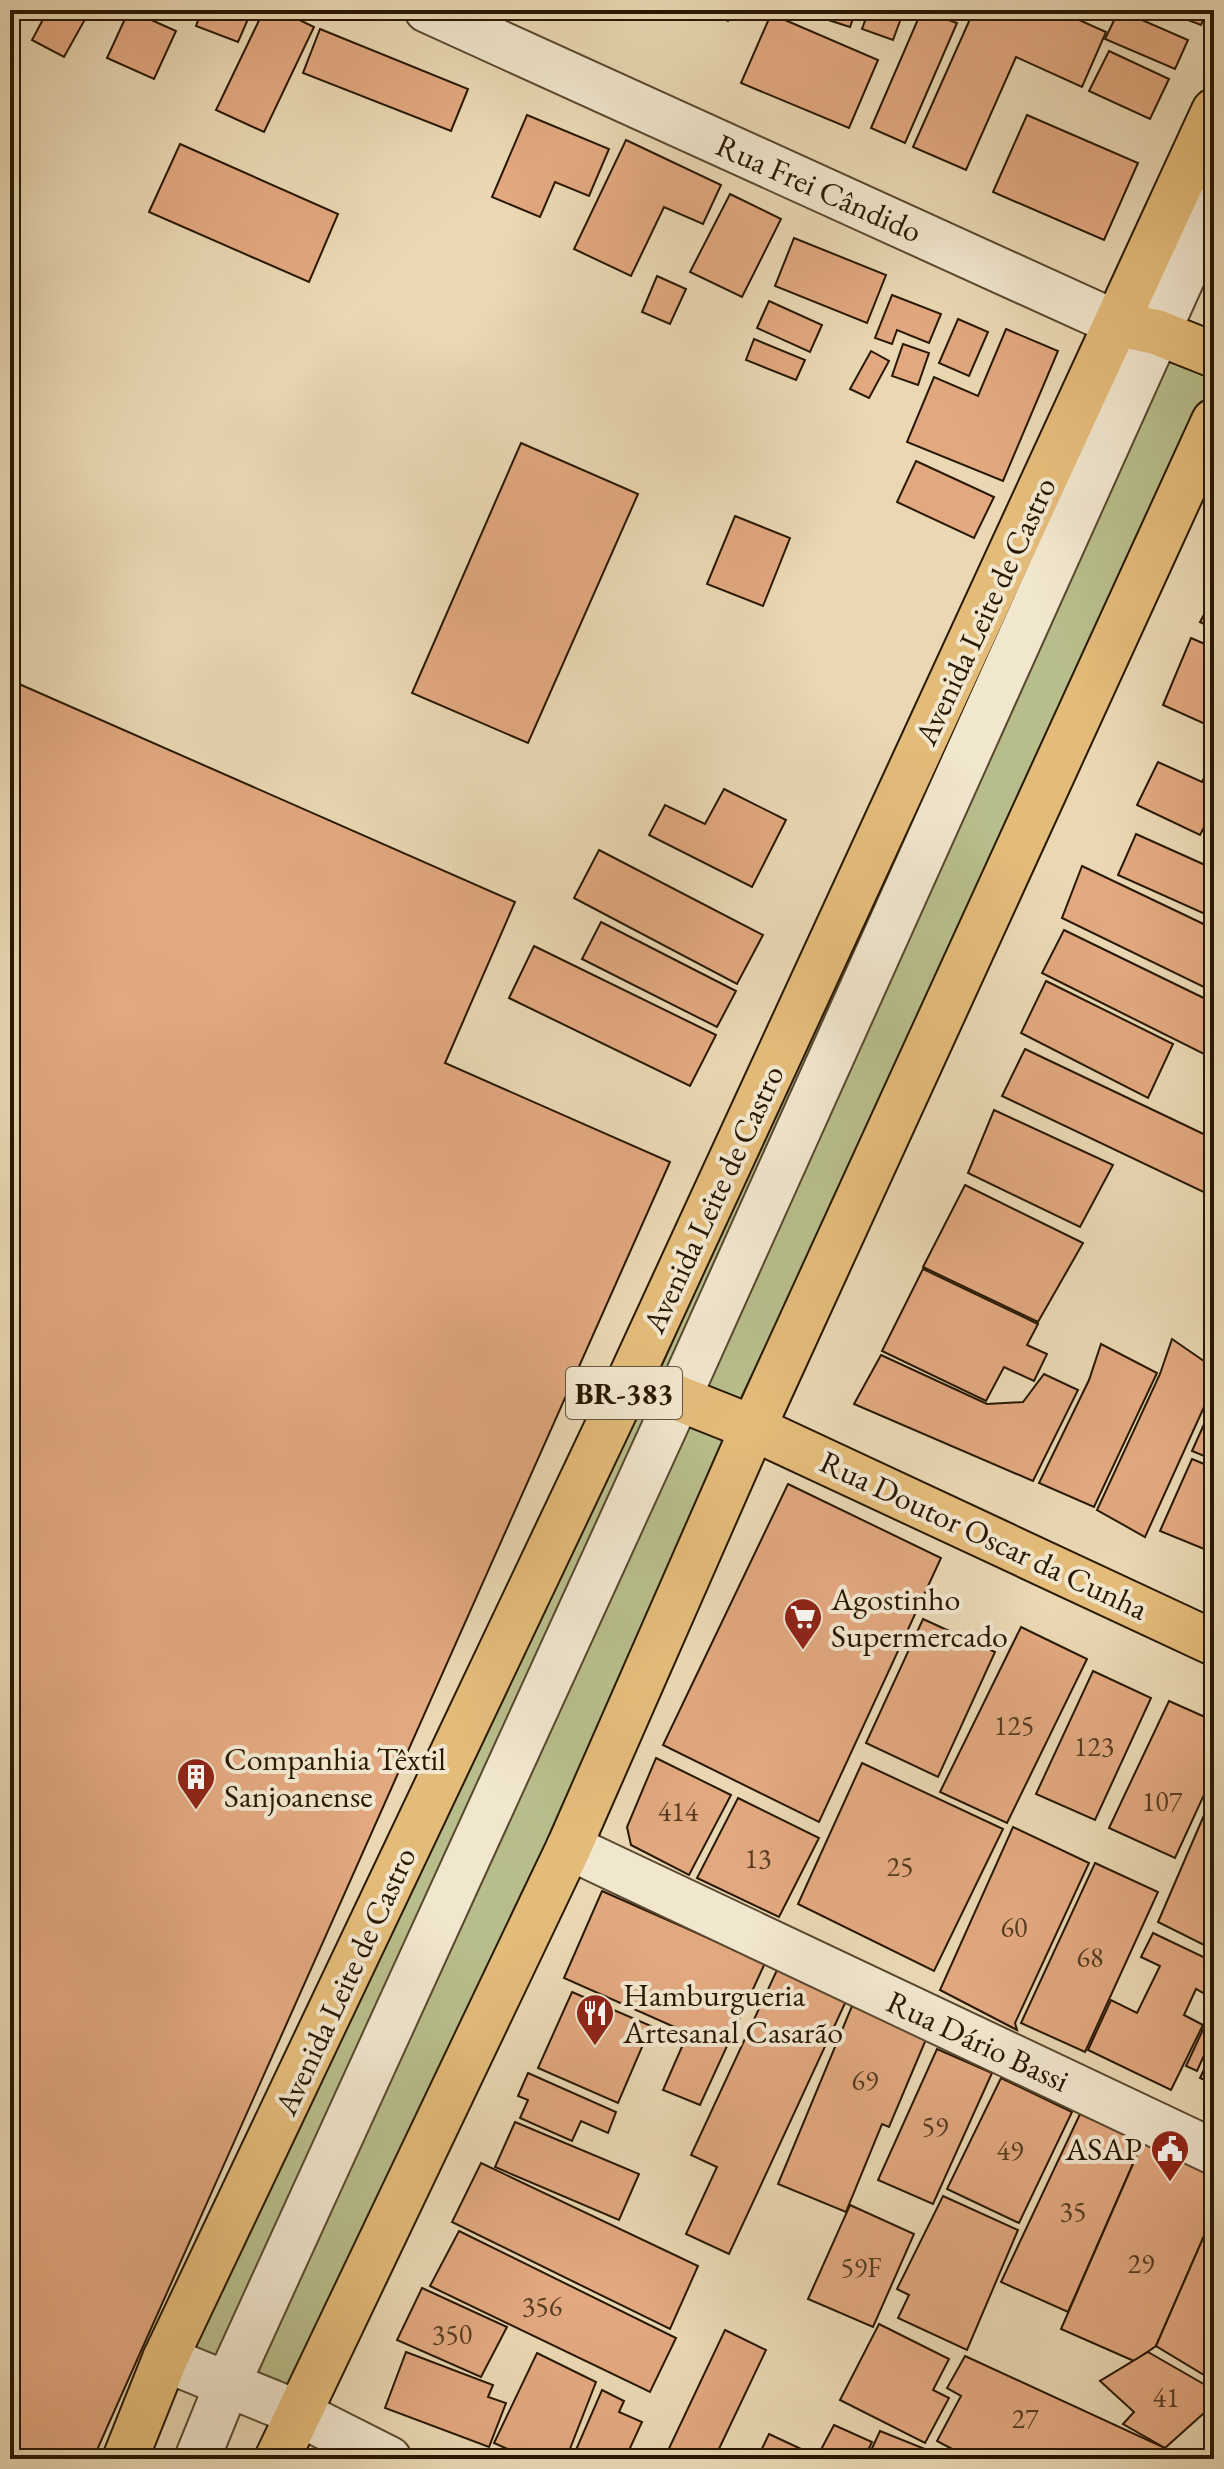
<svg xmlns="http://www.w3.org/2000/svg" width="1224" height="2469" font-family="'EB Garamond',serif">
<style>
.green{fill:#b8be8b;stroke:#706b46;stroke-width:2}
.building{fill:#e2a880;stroke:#291802;stroke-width:2}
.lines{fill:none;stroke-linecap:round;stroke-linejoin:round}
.minor-casing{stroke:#59482e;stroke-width:48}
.major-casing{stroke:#291802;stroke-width:48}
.highway-casing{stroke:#291802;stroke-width:48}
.minor{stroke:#f1e6ce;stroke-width:44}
.major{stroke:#e4bc7a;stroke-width:44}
.highway{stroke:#e4bc7a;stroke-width:44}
.labels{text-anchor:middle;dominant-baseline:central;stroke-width:8;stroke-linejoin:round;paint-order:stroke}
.number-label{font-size:28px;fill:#573c22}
.shield{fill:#f1e6ce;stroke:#65563f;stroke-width:2}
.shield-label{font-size:30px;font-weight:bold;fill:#291802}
.street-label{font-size:32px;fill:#291802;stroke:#f1e6ce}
.poi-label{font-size:32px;fill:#291802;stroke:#f1e6ce;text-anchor:start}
</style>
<rect width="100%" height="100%" fill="#e9d8b3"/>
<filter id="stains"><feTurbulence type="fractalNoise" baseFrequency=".0025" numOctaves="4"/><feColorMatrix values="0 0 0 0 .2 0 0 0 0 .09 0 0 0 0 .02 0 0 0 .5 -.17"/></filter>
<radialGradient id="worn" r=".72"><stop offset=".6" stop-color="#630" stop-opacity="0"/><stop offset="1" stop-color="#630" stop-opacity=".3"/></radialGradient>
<g class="green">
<polygon points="1118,324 1214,355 1214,418 737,1406 656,1379"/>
<polygon points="630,1379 753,1428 298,2413 165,2359"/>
</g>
<g class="building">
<polygon points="48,10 81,10 88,14 64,57 32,40"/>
<polygon points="129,10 176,31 154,79 107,58"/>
<polygon points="202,10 252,10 238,42 196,26"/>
<polygon points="264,10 279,10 314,27 264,132 216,110"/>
<polygon points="704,10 733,10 728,21"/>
<polygon points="797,10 856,10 850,27"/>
<polygon points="869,10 904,10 893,40 862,29"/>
<polygon points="922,10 957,23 905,143 871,128"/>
<polygon points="974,10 1057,10 1106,32 1082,87 1016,57 966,170 913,147"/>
<polygon points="1119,10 1188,40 1175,69 1105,39"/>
<polygon points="1162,10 1207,10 1201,25"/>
<polygon points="771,14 878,60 849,128 741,83"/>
<polygon points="320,29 468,89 451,131 303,73"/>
<polygon points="1109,51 1169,79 1150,119 1089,91"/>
<polygon points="527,115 609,149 589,196 555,182 540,217 492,197"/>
<polygon points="1027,115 1138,163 1104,240 993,192"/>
<polygon points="626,140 721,185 703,224 664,207 631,276 574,249"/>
<polygon points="180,144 338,214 309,282 149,212"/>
<polygon points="730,194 781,219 742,297 690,272"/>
<polygon points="794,238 886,275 867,323 775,286"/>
<polygon points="657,276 686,289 670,324 642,312"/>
<polygon points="892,295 941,314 929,343 897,330 892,344 875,338"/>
<polygon points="769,301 822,325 810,352 757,328"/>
<polygon points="958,319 988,332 969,376 939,363"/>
<polygon points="1006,329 1058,351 1003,481 907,442 934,377 978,396"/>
<polygon points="754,339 805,360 796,380 746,360"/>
<polygon points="903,344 929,353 918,385 892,376"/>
<polygon points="871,351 889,361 869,398 850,389"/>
<polygon points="521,443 638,494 528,743 412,693"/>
<polygon points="916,461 994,497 974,538 897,502"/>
<polygon points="735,516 790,538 763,606 707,584"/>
<polygon points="1214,596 1214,629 1200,622"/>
<polygon points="1191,638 1214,648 1214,728 1163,705"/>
<polygon points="10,680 515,902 445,1063 670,1162 93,2459 10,2459"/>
<polygon points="1214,757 1214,820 1209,818 1200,835 1137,805 1158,762 1202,782"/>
<polygon points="724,789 786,820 752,887 649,835 665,805 705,824"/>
<polygon points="1136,834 1214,869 1214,918 1118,875"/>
<polygon points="599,850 763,935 737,984 574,898"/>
<polygon points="1082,866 1214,929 1214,992 1062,918"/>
<polygon points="601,922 736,991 717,1027 582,959"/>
<polygon points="1064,930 1214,1003 1214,1059 1042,973"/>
<polygon points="534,946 716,1035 690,1086 509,998"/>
<polygon points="1046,981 1173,1044 1148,1098 1021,1033"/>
<polygon points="1025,1049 1214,1139 1214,1197 1002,1096"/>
<polygon points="994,1110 1113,1165 1080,1227 968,1173"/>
<polygon points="965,1185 1083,1243 1038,1322 923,1267"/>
<polygon points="923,1269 1038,1324 1027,1345 1047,1354 1034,1381 1004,1367 986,1401 882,1351"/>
<polygon points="1172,1339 1214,1368 1214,1385 1145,1537 1097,1510 1160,1374"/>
<polygon points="1101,1344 1157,1373 1094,1507 1039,1483 1089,1380"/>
<polygon points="881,1355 987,1404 1023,1402 1044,1374 1078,1390 1033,1481 854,1404"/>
<polygon points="1214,1402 1214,1460 1192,1451"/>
<polygon points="1192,1459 1214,1468 1214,1553 1160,1531"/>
<polygon points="788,1484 941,1558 819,1822 663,1745"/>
<polygon points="923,1619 995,1652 938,1777 866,1743"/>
<polygon points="1021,1627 1087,1659 1007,1823 940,1792"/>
<polygon points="1093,1671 1151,1698 1095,1820 1036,1794"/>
<polygon points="1169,1701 1214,1721 1214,1773 1175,1858 1109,1828"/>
<polygon points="656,1758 731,1795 689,1875 631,1845 627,1827"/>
<polygon points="862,1763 1003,1829 934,1971 798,1904"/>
<polygon points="1214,1792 1214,1950 1158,1922"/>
<polygon points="738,1798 819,1838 779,1917 697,1878"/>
<polygon points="1013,1827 1089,1863 1015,2023 1017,2030 940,1990"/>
<polygon points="1095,1863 1158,1892 1085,2052 1021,2023"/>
<polygon points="602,1891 765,1963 700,2105 663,2090 688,2033 564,1978"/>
<polygon points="1153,1933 1214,1962 1212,1998 1196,1989 1184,2015 1203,2025 1171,2090 1088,2050 1111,2000 1137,2013 1160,1966 1141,1957"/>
<polygon points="777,1970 846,2001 729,2254 686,2234 717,2167 691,2155"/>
<polygon points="572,1992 651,2026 618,2103 538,2068"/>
<polygon points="852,2006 927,2037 889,2127 882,2124 846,2212 778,2184"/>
<polygon points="1214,2006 1214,2033 1197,2071 1186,2066"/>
<polygon points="1214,2048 1214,2084 1200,2078"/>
<polygon points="937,2049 992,2073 933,2204 878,2180"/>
<polygon points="528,2073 616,2112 608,2133 581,2121 572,2141 520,2118 528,2100 518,2096"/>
<polygon points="1001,2078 1072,2112 1019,2223 947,2189"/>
<polygon points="1080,2114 1143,2141 1068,2312 1001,2282"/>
<polygon points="515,2122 639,2174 619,2220 495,2167"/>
<polygon points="1143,2141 1214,2171 1214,2213 1156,2346 1134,2361 1061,2329"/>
<polygon points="481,2163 698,2266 670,2329 452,2222"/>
<polygon points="943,2196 1018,2230 967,2350 898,2318 909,2295 897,2289"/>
<polygon points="850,2205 914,2234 873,2327 808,2299"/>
<polygon points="1214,2213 1214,2381 1156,2346"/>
<polygon points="459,2231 676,2338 650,2392 430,2286"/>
<polygon points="422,2288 507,2327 481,2377 397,2340"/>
<polygon points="879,2324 949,2359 933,2390 949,2398 925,2443 840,2400"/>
<polygon points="725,2330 766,2350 717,2453 714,2459 664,2459"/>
<polygon points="406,2352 493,2385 488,2397 506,2403 489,2447 385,2408"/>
<polygon points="1148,2352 1214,2390 1214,2404 1165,2448 1123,2424 1134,2412 1100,2381"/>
<polygon points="537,2353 596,2382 566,2459 530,2459 494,2443"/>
<polygon points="965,2356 1165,2448 1155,2459 971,2459 937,2441 961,2396 947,2388"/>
<polygon points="602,2390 624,2401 619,2412 642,2422 625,2459 572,2459"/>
<polygon points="834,2425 872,2442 864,2459 816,2459"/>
<polygon points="880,2431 940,2455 939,2459 867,2459"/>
<polygon points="769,2434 814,2455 812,2459 757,2459"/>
</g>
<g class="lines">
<defs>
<g id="minor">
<polyline points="427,10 1118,324"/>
<polyline points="569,1847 1214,2152"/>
<polyline points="165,2359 298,2413 389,2459"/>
<polyline points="197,2459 227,2385 678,1398 1214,207"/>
</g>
<g id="major">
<polyline points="1118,324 1156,332 1214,355"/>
<polyline points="630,1379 753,1428 1214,1643"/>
</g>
<g id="highway">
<polyline points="125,2459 165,2359 630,1379 1214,111"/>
<polyline points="277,2459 569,1847 753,1428 1214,421"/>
</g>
</defs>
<use href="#minor" class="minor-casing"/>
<use href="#major" class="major-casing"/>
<use href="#highway" class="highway-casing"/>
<use href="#minor" class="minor"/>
<use href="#major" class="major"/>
<use href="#highway" class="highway"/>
</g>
<defs>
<symbol id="supermarket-pin" viewBox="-11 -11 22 30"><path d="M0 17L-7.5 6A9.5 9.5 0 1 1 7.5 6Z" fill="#8f2418" stroke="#f1e6ce"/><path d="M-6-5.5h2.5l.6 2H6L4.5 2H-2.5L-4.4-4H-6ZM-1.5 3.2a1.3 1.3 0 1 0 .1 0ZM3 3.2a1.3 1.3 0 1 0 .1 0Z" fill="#fff"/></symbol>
<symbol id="building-pin" viewBox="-11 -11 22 30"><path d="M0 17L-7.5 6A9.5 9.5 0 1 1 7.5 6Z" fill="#8f2418" stroke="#f1e6ce"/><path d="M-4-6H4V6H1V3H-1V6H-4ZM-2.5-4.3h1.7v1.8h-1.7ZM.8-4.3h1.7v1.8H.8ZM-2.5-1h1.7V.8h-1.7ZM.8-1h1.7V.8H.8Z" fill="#fff"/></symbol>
<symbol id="restaurant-pin" viewBox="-11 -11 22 30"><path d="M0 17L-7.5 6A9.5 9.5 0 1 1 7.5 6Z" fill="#8f2418" stroke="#f1e6ce"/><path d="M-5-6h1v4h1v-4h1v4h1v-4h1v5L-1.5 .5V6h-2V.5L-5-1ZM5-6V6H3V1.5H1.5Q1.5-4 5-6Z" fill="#fff"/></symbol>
<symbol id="civic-pin" viewBox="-11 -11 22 30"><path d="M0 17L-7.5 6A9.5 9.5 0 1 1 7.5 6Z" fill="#8f2418" stroke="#f1e6ce"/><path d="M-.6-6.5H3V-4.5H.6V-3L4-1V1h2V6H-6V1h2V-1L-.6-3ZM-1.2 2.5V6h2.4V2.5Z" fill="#fff"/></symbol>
</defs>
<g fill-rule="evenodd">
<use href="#supermarket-pin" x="781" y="1595" width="44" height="60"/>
<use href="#building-pin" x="174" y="1755" width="44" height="60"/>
<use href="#restaurant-pin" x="573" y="1991" width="44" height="60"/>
<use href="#civic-pin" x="1148" y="2127" width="44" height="60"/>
</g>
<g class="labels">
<g class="number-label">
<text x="1014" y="1725">125</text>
<text x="1094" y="1746">123</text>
<text x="1162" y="1801">107</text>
<text x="678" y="1811">414</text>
<text x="758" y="1858">13</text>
<text x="900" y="1866">25</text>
<text x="1014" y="1927">60</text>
<text x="1090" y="1957">68</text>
<text x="865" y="2080">69</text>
<text x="935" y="2126">59</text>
<text x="1010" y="2150">49</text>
<text x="1073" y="2211">35</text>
<text x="1141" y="2263">29</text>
<text x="861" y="2267">59F</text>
<text x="542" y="2306">356</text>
<text x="452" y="2334">350</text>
<text x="1166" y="2397">41</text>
<text x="1025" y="2418">27</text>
</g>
<rect class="shield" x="566" y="1367" width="116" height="52" rx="6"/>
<g class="shield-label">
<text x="624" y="1393">BR-383</text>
</g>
<g class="street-label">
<text transform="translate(819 188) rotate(24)">Rua Frei Cândido</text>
<text transform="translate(985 611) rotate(-65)">Avenida Leite de Castro</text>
<text transform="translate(713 1199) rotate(-65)">Avenida Leite de Castro</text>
<text transform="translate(984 1535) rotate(25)">Rua Doutor Oscar da Cunha</text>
<text transform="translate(345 1981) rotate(-65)">Avenida Leite de Castro</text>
<text transform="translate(978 2041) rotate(25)">Rua Dário Bassi</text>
</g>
<g class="poi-label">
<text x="831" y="1599">Agostinho<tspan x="831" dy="37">Supermercado</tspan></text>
<text x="224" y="1759">Companhia Têxtil<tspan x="224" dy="37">Sanjoanense</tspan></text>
<text x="623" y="1995">Hamburgueria<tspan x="623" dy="37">Artesanal Casarão</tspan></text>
<text x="1142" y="2149" text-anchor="end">ASAP</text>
</g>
</g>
<rect width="1224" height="2469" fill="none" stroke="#e9d8b3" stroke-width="40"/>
<rect x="12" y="12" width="1200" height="2445" fill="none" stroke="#291802" stroke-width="4"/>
<rect x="20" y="20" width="1184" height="2429" fill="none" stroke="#291802" stroke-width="2"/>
<rect width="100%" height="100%" filter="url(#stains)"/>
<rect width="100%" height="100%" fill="url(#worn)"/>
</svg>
